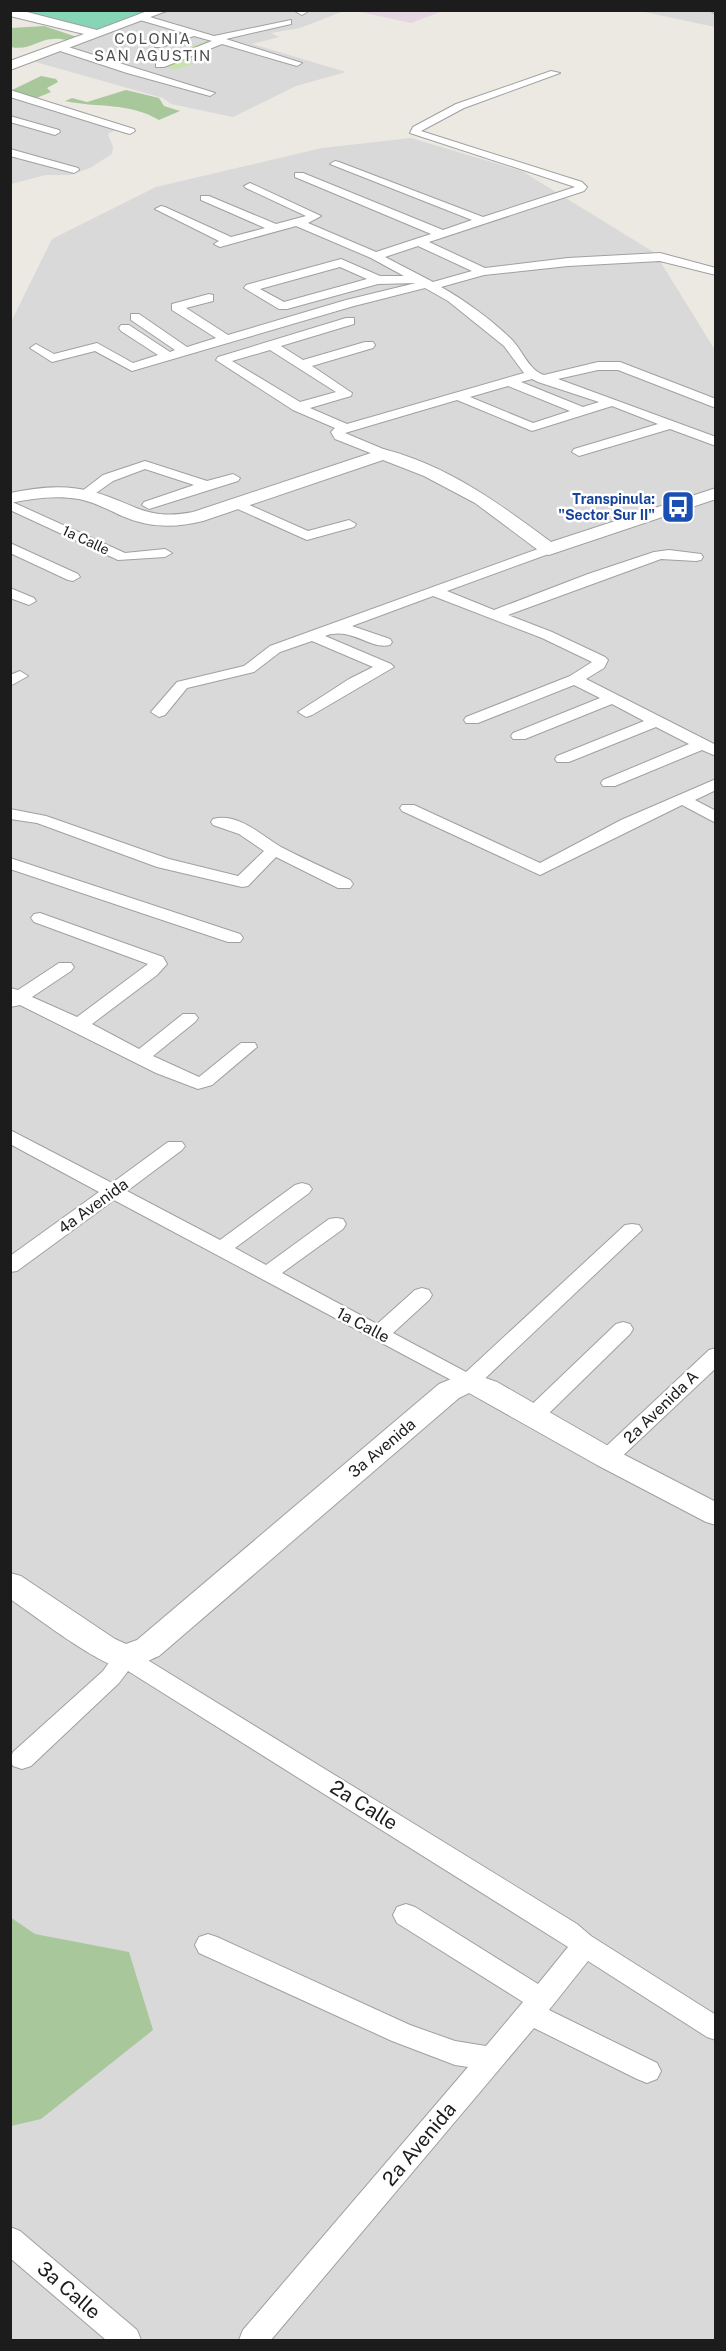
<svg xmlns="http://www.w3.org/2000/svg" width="726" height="2351" font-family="'Public Sans',sans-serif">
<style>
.residential{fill:#dad9d9}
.industrial{fill:#e5d5e2}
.grass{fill:#c7e3ac}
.forest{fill:#a8c89b}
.pitch{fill:#87d5b7}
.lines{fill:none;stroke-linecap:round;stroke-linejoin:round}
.minor-casing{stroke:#a0a0a0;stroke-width:2}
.tertiary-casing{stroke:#a0a0a0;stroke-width:2}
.minor{fill:#fff;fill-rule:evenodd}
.tertiary{fill:#fff;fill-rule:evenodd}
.labels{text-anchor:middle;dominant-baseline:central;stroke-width:5;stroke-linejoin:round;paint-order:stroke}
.far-transit-label{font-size:14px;font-weight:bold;fill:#164399;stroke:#fff;text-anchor:end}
.far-street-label{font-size:14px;fill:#1c1c1c;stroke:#fff}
.far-neighbourhood-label{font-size:15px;letter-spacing:1.5px;fill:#4f4f4f;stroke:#fff}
.street-label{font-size:16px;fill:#1c1c1c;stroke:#fff}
.near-street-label{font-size:20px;fill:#1c1c1c;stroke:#fff}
</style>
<rect width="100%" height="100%" fill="#ece9e2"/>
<g class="residential">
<polygon points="10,11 344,11 300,28 271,33 279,37 252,44 346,72 296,86 233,117 171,104 163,98 32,61 101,35"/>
<polygon points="640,11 715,11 715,27"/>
<polygon points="11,93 121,127 108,134 113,147 112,154 90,168 70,175 46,175 11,184"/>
<polygon points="411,138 522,171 655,253 715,350 715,2340 11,2340 10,324 52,239 156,187 322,148"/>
</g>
<polygon class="industrial" points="356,11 443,11 411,23"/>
<polygon class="grass" points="211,39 222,42 193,53 209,58 175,70 148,62"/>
<g class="forest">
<path d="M44,26L77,37C63,43 65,38 53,39C36,40 30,51 11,47V28Z"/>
<polygon points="41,76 56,79 58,82 47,88 51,92 34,99 10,91"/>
<path d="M126,90L159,98L164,106L180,111L159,120C129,102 97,108 65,101L72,98L87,102Z"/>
<polygon points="10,1917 35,1934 129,1952 153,2030 41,2119 11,2126"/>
</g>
<polygon class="pitch" points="37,10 157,11 99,33 28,14"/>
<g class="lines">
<defs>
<g id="minor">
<polygon points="293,10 306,10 307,12 302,15"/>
<polygon points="709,10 716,10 716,14"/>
<polygon points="143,15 214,36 291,20 291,24 226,39 302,63 297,66 222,44 164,67 156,67 156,63 212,41 194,36 161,47 155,47 155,43 184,33 140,20 140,16"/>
<polygon points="57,46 65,46 215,93 210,96 127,73 57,50"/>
<path d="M551,71L560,73L464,108L421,131L582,182L587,187L584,191L429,242L485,268L568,258L660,253L716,268V275L660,261L568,266L484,275L441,287C463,299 496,323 513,341C523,352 529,370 544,375L598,362H620L716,399V408L618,370H598L558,379L716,437V446L670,429L579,456L572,452L574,449L658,424L612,406L532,431L457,400L345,433L388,451L390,454L388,457L383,458L335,439L331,432L335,428L293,410L216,360L218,357L346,318H354V324L281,346L303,360L365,342H373L375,345L373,348L312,366L352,393L351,396L310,408L347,424L524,373L504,346L448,301L425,288L354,306L132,371L95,351L52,362L30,348L36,344L54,354L97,343L133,363L158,355L121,331L119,328L121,325H129L170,352L175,350L131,320V314H139L187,347L216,338L172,310V304L209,294L213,295V301L186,308L228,335L346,300L416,283L378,284L287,309H279L244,288L246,285L341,259L380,276H404L371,258L296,226L220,247L214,244L219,241L155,209L161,206L165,207L231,237L265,228L201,200V196H209L276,224L306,216L246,188L244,186L250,183L321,216L308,223L376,252L431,234L295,177V173H303L443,230L472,220L330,164L335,161L339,162L483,217L575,187L410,133L413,127L456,104ZM418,246L472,271L433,282L385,257ZM340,267L367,279L284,302L260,289ZM270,350L336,392L300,402L232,361ZM532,379L538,382L599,402L583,407L521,382ZM508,386L570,411L533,423L470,397Z"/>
<polygon points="10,90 134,129 135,131 130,134 126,133 10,97"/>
<polygon points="10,116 59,130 60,132 55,135 10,122"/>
<polygon points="10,149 78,168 79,170 74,173 10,156"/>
<polygon points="145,461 207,481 233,474 240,478 238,481 149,509 142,505 144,502 194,485 145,469 113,481 89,498 79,498 77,495 103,475"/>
<polygon points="236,499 308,531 349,520 356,524 354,527 307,540 231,506 229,503 231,500"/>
<polygon points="10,501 125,553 165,549 172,553 165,557 118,560 10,510"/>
<polygon points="10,543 78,574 80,577 73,581 68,580 10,553"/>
<path d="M549,545L556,549L554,552L447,591L494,610L588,574L654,552L669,550L701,554L703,557L701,560L696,561L661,559L508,615L552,632L605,657L608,660L604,668L586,679L716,745V756L702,750L615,786H603L601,783L603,780L689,744L656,727L569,762H557L555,759L557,756L644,721L612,704L525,739H513L511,736L513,733L600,698L574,685L478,723H466L464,720L466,717L570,676L592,662L542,638L433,596L352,626L390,639L392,642L390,645C369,650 352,626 325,636L391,664L394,667L312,715L306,717L298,712L349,679L373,667L312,641L280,652L254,672L187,688L165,715L159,717L151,712L177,682L244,666L270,646Z"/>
<polygon points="10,588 34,598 36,601 29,605 10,598"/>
<polygon points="20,671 28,676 10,686 10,675"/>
<polygon points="716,779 716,790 695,800 716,811 716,823 682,805 540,875 402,811 400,808 402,805 414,805 540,863 621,820"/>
<path d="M10,809L46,816L169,859L238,876L264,851L239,834L213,825L211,822L213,819C238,812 262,836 281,847C304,859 327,869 350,880L353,884L350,888H338L276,857L248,886L242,887L157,867L37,823L10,819Z"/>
<polygon points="10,858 240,934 243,938 240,942 228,942 10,869"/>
<polygon points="40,913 163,957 167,964 157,975 92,1024 139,1049 183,1014 195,1014 198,1018 195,1022 153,1056 199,1077 241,1043 255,1043 257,1047 212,1085 198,1089 156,1073 20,1005 10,1007 10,988 18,990 59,963 71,963 74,967 71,971 32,997 77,1017 148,964 34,922 31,918 34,914"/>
<polygon points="10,1130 112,1183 168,1142 182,1142 185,1146 182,1150 127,1191 220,1240 295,1185 302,1183 309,1185 312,1189 309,1193 235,1248 266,1265 329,1219 336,1218 343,1219 346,1224 343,1229 282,1273 377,1324 415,1290 422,1288 429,1290 432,1295 429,1300 393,1333 466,1372 625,1225 632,1224 639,1225 642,1230 476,1387 468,1389 114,1200 17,1271 10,1272 10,1256 99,1192 10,1144"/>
<polygon points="623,1322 630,1324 633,1329 630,1334 541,1421 533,1423 525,1421 522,1416 525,1411 616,1324"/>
<polygon points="716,1348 716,1368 615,1463 607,1466 599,1463 596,1458 599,1453 709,1350"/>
<polygon points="125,1648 133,1651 577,1924 591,1936 716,2015 716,2040 707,2037 588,1961 549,2010 657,2063 661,2071 657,2079 647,2083 637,2079 534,2028 271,2340 239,2340 243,2330 468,2067 455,2065 392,2041 199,1953 195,1945 199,1937 208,1934 217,1937 410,2025 455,2041 486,2046 523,2002 397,1923 393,1915 397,1907 406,1904 415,1907 538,1984 568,1947 128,1671 119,1683 31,1766 22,1769 13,1766 10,1760 13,1752 103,1671 117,1651"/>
<polygon points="10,2227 20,2231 137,2330 141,2340 106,2340 10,2258"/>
</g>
<g id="tertiary">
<polygon points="10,10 19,10 97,30 150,10 169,10 10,70 10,61 84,34 10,16"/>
<path d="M383,449C447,465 500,504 551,542L716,488V499L549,555L542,553L475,503L424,476L383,460L203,521C175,528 150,528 122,516C109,510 94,502 79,499C56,495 33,498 10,503V493C39,487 66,484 94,492C136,504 146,521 193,512Z"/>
<path d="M468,1372L497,1382L617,1451L716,1502V1525L706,1522L597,1465L469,1393L459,1398L159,1656C149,1660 134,1669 123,1668C98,1665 34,1615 10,1599V1573L21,1576L115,1639L126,1644L137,1640L439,1384Z"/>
</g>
</defs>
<use href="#minor" class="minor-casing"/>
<use href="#tertiary" class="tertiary-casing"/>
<use href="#minor" class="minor"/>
<use href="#tertiary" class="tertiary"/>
</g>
<defs>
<symbol id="bus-square" viewBox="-11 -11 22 22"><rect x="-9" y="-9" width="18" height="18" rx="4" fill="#1a4fb4" stroke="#fff"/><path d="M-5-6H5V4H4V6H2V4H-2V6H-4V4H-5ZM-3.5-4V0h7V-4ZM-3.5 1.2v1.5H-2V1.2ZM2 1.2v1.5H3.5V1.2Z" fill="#fff"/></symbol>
</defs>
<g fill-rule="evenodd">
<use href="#bus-square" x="659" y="488" width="38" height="38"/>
</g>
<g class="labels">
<g class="far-transit-label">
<text x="655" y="499">Transpinula:<tspan x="655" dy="16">"Sector Sur II"</tspan></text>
</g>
<g class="far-street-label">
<text transform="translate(86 540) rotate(25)">1a Calle</text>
</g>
<g class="far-neighbourhood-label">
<text x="153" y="38">COLONIA<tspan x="153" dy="17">SAN AGUSTIN</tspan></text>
</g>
<g class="street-label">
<text transform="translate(93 1206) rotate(-36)">4a Avenida</text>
<text transform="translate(363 1325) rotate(28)">1a Calle</text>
<text transform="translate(661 1407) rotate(-44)">2a Avenida A</text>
<text transform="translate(382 1448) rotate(-40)">3a Avenida</text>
</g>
<g class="near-street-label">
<text transform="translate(364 1805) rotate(32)">2a Calle</text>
<text transform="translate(419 2144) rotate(-50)">2a Avenida</text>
<text transform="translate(69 2290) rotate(41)">3a Calle</text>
</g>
</g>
<rect width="726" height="2351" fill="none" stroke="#1c1c1c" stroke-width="24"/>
</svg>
